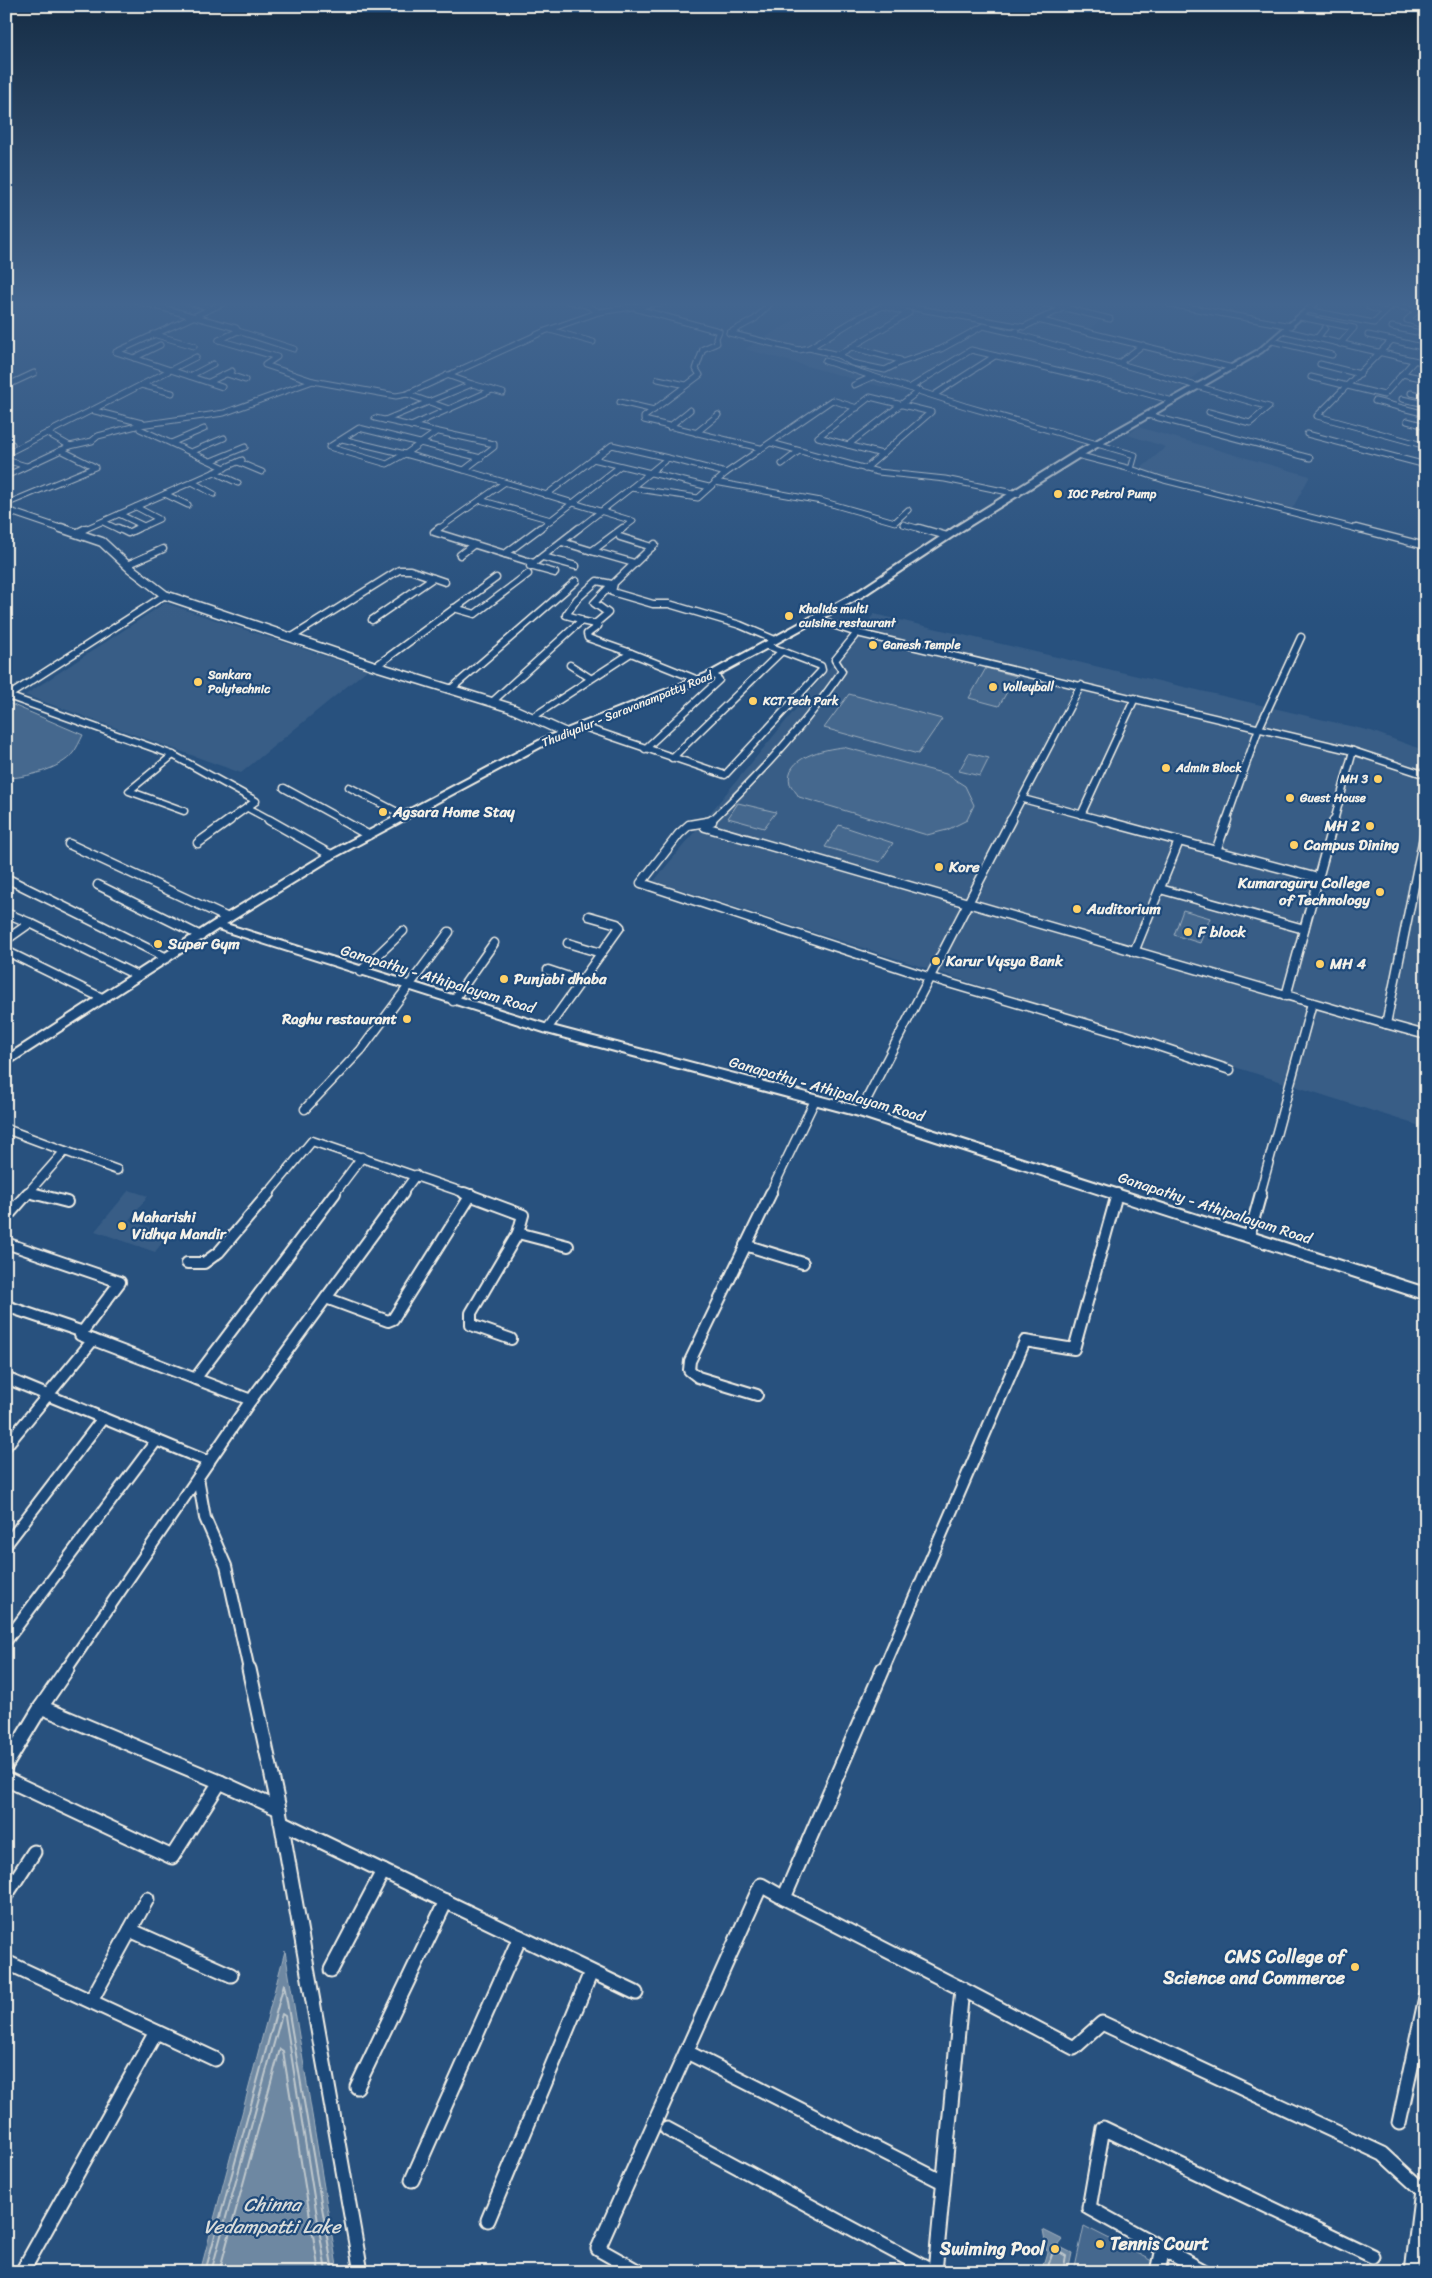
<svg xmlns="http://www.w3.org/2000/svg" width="1432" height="2278" font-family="Sriracha,sans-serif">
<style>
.built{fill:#375d86}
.green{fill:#45688e;stroke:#9cacbb}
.water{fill:#6e88a2;stroke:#a4b2be}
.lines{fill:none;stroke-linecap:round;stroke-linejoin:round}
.shore{stroke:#bec7cc;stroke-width:2}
.minor-far4-casing{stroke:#f4f1e8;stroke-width:7}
.minor-far3-casing{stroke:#f4f1e8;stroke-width:9}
.minor-far2-casing{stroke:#f4f1e8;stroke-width:11}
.minor-far1-casing{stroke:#f4f1e8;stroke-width:14}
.minor-casing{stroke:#f4f1e8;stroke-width:17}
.tertiary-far1-casing{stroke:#f4f1e8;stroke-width:8}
.tertiary-casing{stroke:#f4f1e8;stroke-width:11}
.secondary-casing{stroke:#f4f1e8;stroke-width:4}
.minor-far4{stroke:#1f4a7a;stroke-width:5}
.minor-far3{stroke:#1f4a7a;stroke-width:6}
.minor-far2{stroke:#1f4a7a;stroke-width:8}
.minor-far1{stroke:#1f4a7a;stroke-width:10}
.minor{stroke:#1f4a7a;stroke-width:13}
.tertiary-far1{stroke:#1f4a7a;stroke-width:6}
.tertiary{stroke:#1f4a7a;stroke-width:8}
.secondary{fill:#1f4a7a;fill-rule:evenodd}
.poi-dot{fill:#ffd166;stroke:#1f4a7a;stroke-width:2}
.labels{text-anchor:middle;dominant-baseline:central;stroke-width:4.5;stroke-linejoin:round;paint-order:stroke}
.far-poi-label{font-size:12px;font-weight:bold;fill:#f4f1e8;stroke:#1f4a7a;text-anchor:start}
.far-street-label{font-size:12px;fill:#f4f1e8;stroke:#1f4a7a}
.poi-label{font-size:15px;font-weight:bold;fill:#f4f1e8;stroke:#1f4a7a;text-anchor:start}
.street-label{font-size:15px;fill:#f4f1e8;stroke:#1f4a7a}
.near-poi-label{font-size:18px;font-weight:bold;fill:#f4f1e8;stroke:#1f4a7a;text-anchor:end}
.near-water-label{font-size:19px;font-style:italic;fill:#d9dcda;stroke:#1f4a7a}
</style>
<rect width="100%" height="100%" fill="#28517e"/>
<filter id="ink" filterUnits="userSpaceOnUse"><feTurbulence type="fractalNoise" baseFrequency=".02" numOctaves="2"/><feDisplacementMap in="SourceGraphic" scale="10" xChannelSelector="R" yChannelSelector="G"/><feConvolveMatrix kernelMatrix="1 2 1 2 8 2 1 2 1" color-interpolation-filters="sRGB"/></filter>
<g filter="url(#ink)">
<g class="built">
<polygon points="827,301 1029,301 1103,318 1082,335 1207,365 1166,402 965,350 904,393 745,349"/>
<polygon points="1138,427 1310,476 1291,511 1138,471 1166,447 1128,435"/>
<polygon points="165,603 367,670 241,773 25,695"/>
<polygon points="874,614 1371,731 1426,751 1426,1128 654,881"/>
<polygon points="129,1190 148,1196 129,1220 169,1234 155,1252 95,1231"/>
</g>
<g class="green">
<polygon points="986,668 1016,676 999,706 969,698"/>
<polygon points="849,694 942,719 918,754 824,728"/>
<path d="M6,702L83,735C80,741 77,748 73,753C61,769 25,778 6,778Z"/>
<path d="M843,747L946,774L965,786L974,805L967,820L947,830L927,835L799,797C797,793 792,788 790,784C783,757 825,749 843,747Z"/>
<polygon points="969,753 989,758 980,776 959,771"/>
<polygon points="738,803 776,812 764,828 728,818"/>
<polygon points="839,825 893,843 880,862 825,847"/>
<polygon points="1183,910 1210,918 1200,943 1174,935"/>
<polygon points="1084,2226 1157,2263 1154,2272 1074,2272"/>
</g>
<g class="water">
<polygon points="285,1951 338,2272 200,2272"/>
<polygon points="1043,2230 1063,2240 1058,2246 1072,2253 1068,2272 1041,2272 1047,2252"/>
</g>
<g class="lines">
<g class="shore">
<polyline points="205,2272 284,1984 333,2272"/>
<polyline points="211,2272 282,2014 285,2016 326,2272"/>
<polyline points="219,2272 280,2049 283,2051 319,2272"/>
<polyline points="1046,2272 1054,2249 1066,2256 1063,2272"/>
</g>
<defs>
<g id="minor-far4">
<polyline points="137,301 236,328 238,331 294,349"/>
<polyline points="185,301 211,308"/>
<polyline points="568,301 586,305 599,312"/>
<polyline points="773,301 755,319 729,333 799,350 809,348"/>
<polyline points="887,301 885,303 1024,327 1038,320 1233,368"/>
<polyline points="1036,301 1110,319"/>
<polyline points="1169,304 1291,326"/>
<polygon points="883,306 909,313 838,355 809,348 858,318"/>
<polyline points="1369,307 1385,312"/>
<polyline points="637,309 719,331 716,338 717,343 703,349 696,369 700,375 644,417 644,420 760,448"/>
<polyline points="1307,310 1374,323 1393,305 1426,312"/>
<polyline points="1300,317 1354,328 1340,344"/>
<polyline points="1038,320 1061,309 1071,301"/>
<polyline points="1392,327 1426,334"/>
<polyline points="550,330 593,342"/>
<polyline points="1286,331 1426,363"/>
<polyline points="1013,333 1269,407 1250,423 1209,412"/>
<polyline points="1420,333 1426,326 1407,320 1426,303"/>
<polyline points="153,334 194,346"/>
<polyline points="1368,335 1392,340"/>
<polyline points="1317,338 1325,328"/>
<polyline points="219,340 277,357 265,365 313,381"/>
<polyline points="219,340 238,331"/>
<polyline points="1272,341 1332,355"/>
<polyline points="851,347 900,360"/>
<polyline points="1426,348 1392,340 1317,416 1426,446"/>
<polyline points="838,355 852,363 885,370 899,363 941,349 983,326 1013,333 1017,331"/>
<polyline points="134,358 160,345"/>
<polyline points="825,361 965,406 1135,455 1131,469 1164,480 1361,530"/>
<polyline points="1119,363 1143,345"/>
<polyline points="1320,364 1360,374"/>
<polyline points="227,374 245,380"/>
<polyline points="1402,374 1426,379"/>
<polyline points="190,376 213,364"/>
<polyline points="1311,377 1384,395 1414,361"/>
<polyline points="658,379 686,385"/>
<polyline points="209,382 232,371"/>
<polyline points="472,384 503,393"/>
<polyline points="141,385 172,393"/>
<polyline points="854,385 872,377"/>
<polyline points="6,386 34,373"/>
<polyline points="222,387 116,352 228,301"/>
<polyline points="911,387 971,350 1090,378 1173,401"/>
<polyline points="1411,393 1426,396"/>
<polyline points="407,394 449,409 411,426"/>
<polyline points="934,395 995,356"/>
<polyline points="1402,399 1426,404"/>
<polyline points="1375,401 1426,414"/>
<polyline points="620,402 654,410"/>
<polyline points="449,409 492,390"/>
<polyline points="91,410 142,423"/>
<polyline points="1148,415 1310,458"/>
<polyline points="375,418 494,444 494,447 464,470 633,521 621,530"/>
<polyline points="385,420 472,384 447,375"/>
<polyline points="1407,421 1426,426"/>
<polyline points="669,427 690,410"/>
<polyline points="140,429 225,468"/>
<polyline points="47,433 70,446"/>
<polyline points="435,433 405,454 464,470"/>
<polyline points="696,433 718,415"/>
<polyline points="1307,434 1426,465"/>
<polyline points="342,439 405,454 387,464 329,447 359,428 481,458"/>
<polyline points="171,443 204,429"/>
<polyline points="771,443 878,472 945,479 1018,494"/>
<polyline points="848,445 920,390"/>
<polyline points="6,446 12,444"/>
<polyline points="191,452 224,438"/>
<polyline points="6,454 196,357"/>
<polyline points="1077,455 1131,469"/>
<polygon points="668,458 726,473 698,498 631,488"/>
<polyline points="593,459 709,487"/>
<polyline points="6,460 26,466"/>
<polyline points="211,461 245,447"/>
<polyline points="238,462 262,472"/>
<polyline points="782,464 799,451"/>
<polyline points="865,469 931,412 870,397 818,437 882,454"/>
<polyline points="214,472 238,483"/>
<polyline points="726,473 832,400 857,408"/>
<polyline points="6,476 70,446 92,441 98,436 140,425 224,413 313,381 396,396 407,394 545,331 599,312 673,301"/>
<polyline points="192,482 214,494"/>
<polyline points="715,482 821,501 895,522 908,510"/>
<polyline points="165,494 188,505"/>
<polyline points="546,495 612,445 668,458"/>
<polyline points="480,500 551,520"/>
<polyline points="6,504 95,467 61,450"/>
<polyline points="119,514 144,526"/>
<polyline points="103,522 120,530"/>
<polyline points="903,524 924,530"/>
<polyline points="83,530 242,460"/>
<polyline points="135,530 159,519 136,507"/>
<polyline points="437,530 504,483"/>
<polyline points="538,530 619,467"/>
<polyline points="577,530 631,488"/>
</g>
<g id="minor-far3">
<polyline points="118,528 128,533 138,528"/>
<polyline points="439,528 434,532 534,563"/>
<polyline points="919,528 947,536"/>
<polyline points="1356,528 1426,546"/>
<polyline points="78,532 86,528"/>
<polyline points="620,537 652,547"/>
<polyline points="562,542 592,551 623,528"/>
<polyline points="655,544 614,583 612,592 653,604 669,604 740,625 775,640"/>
<polyline points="592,551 634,563"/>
<polyline points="505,554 540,528"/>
<polyline points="460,555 473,545"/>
<polyline points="543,557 576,566"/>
<polyline points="127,565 163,549"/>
<polyline points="555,573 530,566 579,528"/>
<polyline points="165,595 8,696 173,755 256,801 228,821"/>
<polyline points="454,608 475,614 528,574"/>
<polyline points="815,619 857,633 1353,751 1426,775"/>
<polyline points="372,620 433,578"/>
<polyline points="596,623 598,626 587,634 588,638 631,653"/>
<polyline points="292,637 399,570 410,570 445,582"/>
<polyline points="570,665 590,678"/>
<polyline points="376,666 496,578"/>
<polyline points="451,689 576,581"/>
<polyline points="492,702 580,622 580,619 566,615 577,599 597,581 612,584 594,603 608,613 595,624 581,621"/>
<polyline points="533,717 631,653 698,680"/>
<polyline points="581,726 725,775 822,670 821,666 766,645"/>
<polyline points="645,749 719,680 713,674"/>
<polyline points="173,755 129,791 184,811"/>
<polyline points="672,758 782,651"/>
<polyline points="349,787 405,816"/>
<polyline points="284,788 344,821"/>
<polyline points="1023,799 1106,821"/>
<polyline points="248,808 272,821"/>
<polyline points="1081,815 1135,698"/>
<polyline points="710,821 712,821"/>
<path d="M711,821C759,775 804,727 842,671L835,660L857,633"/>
<polyline points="1010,821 1081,685"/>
<polyline points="1226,821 1259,728 1301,637"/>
<polyline points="1334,821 1353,751"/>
</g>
<g id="minor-far2">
<polyline points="269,820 331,855"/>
<polyline points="341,820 368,835"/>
<polyline points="712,820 705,827 1386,1024 1426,827"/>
<polyline points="1101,820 1179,841"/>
<polyline points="712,821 689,825 679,834 641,883 928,977 1122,1034 1230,1070"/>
<polyline points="198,843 230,820"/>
<polyline points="69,844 228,918"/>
<polyline points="1216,851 1227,820"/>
<polyline points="6,878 167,958"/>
<polyline points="98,885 201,936"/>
<polyline points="1160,889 1304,929"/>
<polyline points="6,913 30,923"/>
<polyline points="6,940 30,923 138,976"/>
<polyline points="568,943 601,953"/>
<polyline points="6,951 104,999"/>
<polyline points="1134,952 1179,841 1318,878"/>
<polyline points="548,970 581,981"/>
<polyline points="360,972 403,931"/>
<polyline points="1286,996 1334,820"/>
<polyline points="453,1001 494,943"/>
<polyline points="1386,1024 1426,1035"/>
<polyline points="547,1029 620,927 617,924 589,916"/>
<polyline points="305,1109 361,1050 449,932"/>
<polyline points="860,1112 1011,820"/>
<polyline points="6,1129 65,1151"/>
<polyline points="29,1192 37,1194"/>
<polyline points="27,1194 65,1151 117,1170"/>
<polyline points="268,1194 312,1141 468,1194"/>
<polyline points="334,1194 362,1157"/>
<polyline points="402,1194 416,1175"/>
<polyline points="770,1194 815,1100"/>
<polyline points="1260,1194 1312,1003"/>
</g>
<g id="minor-far1">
<polyline points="32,1193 67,1202"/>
<polyline points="464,1193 523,1215 518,1233 471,1313 471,1325 511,1339"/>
<polyline points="6,1218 28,1193"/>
<polyline points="518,1233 568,1246"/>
<polyline points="1249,1236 1261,1193"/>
<polyline points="6,1243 120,1282 80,1335 251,1400 66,1670"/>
<polyline points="745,1245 803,1263"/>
<polyline points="187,1263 204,1263 219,1252 269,1193"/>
<polyline points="326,1298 388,1321 393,1319 471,1195"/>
<polyline points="6,1306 83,1332"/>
<polyline points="6,1378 209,1462"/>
<polyline points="195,1379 335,1193"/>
<polyline points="757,1395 698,1377 689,1370 690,1361 771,1193"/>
<polyline points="251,1400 403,1193"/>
<polyline points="6,1446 93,1340"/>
<polyline points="198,1478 205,1518 226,1566 249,1670"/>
<polyline points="6,1545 103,1418"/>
<polyline points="6,1641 156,1441"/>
<polyline points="883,1670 1025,1341 1074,1349 1117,1194"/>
</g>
<g id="minor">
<polyline points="249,1669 278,1804 361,2272"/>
<polyline points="883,1669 784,1898 962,1989 935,2272"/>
<polyline points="6,1765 41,1707"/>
<polyline points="6,1779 172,1857 220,1782 41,1707 67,1669"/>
<polyline points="220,1782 279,1809"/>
<polyline points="281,1822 636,1993"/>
<polyline points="6,1895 34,1852"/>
<polyline points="130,1930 231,1975"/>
<polyline points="6,1962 215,2059"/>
<polyline points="331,1970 383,1871"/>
<polyline points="962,1989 1074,2048 1102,2023 1383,2154 1422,2190 1412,2272"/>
<polyline points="91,2001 147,1899"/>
<polyline points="687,2052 943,2182"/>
<polyline points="357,2087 446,1901"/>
<polyline points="1399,2123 1426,1997"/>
<polyline points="667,2129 933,2272"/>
<polyline points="412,2180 520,1937"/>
<polyline points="488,2220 591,1972"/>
<polyline points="22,2272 156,2032"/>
<polyline points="639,2272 598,2249 761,1885 784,1898"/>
<polyline points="1158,2272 1163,2248"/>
<polyline points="1205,2272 1089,2208 1103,2128 1372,2256"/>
</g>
<polyline id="tertiary-far1" points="6,510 65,530"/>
<polyline id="tertiary" points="61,528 102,542 130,568 165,595 372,665 511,708 564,732"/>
<polygon id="secondary" points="1315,301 1321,301 1262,352 1080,457 961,531 863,596 716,676 552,741 335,857 226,924 548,1025 860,1107 1426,1288 1426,1300 859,1116 547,1033 218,929 6,1066 6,1056 213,922 327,853 546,737 710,672 857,592 955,527 1074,453 1258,350"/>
</defs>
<use href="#minor-far4" class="minor-far4-casing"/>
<use href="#minor-far3" class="minor-far3-casing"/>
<use href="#minor-far2" class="minor-far2-casing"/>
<use href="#minor-far1" class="minor-far1-casing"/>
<use href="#minor" class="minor-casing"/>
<use href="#tertiary-far1" class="tertiary-far1-casing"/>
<use href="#tertiary" class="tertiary-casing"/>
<use href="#secondary" class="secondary-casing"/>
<use href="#minor-far4" class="minor-far4"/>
<use href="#minor-far3" class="minor-far3"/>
<use href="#minor-far2" class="minor-far2"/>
<use href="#minor-far1" class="minor-far1"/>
<use href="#minor" class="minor"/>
<use href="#tertiary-far1" class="tertiary-far1"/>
<use href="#tertiary" class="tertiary"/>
<use href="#secondary" class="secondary"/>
</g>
</g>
<linearGradient id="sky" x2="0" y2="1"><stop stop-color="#162d45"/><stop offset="0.49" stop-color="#42658f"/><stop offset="1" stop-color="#42658f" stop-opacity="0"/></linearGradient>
<rect width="1432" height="620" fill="url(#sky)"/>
<g class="poi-dot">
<circle cx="1058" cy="494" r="5"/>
<circle cx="789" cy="616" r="5"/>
<circle cx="873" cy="645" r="5"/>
<circle cx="198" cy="682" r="5"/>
<circle cx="993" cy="687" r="5"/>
<circle cx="753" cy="701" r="5"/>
<circle cx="1166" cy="768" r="5"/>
<circle cx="1378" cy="779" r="5"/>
<circle cx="1290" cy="798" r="5"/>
<circle cx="383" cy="812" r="5"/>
<circle cx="1370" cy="826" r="5"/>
<circle cx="1294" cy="845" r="5"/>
<circle cx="939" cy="867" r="5"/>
<circle cx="1380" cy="892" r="5"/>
<circle cx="1077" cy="909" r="5"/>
<circle cx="1188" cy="932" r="5"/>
<circle cx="158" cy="944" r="5"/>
<circle cx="936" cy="961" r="5"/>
<circle cx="1320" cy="964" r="5"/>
<circle cx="504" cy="979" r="5"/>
<circle cx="407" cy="1019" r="5"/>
<circle cx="122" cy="1226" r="5"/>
<circle cx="1355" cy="1967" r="5"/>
<circle cx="1100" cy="2244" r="5"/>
<circle cx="1055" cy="2249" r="5"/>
</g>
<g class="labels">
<g class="far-poi-label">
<text x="1068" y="494">IOC Petrol Pump</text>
<text x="799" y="609">Khalids multi<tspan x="799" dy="14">cuisine restaurant</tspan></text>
<text x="883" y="645">Ganesh Temple</text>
<text x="208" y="675">Sankara<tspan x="208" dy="14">Polytechnic</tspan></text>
<text x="1003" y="687">Volleyball</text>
<text x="763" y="701">KCT Tech Park</text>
<text x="1176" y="768">Admin Block</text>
<text x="1368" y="779" text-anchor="end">MH 3</text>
<text x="1300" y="798">Guest House</text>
</g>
<g class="far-street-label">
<text transform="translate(627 709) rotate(-22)">Thudiyalur - Saravanampatty Road</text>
</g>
<g class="poi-label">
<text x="393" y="812">Agsara Home Stay</text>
<text x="1360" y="826" text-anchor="end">MH 2</text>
<text x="1304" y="845">Campus Dining</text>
<text x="949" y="867">Kore</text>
<text x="1370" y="883" text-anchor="end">Kumaraguru College<tspan x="1370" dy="17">of Technology</tspan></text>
<text x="1087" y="909">Auditorium</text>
<text x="1198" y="932">F block</text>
<text x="168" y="944">Super Gym</text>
<text x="946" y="961">Karur Vysya Bank</text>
<text x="1330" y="964">MH 4</text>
<text x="514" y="979">Punjabi dhaba</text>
<text x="397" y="1019" text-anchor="end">Raghu restaurant</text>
<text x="132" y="1217">Maharishi<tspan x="132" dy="17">Vidhya Mandir</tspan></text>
</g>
<g class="street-label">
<text transform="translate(438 979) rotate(17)">Ganapathy - Athipalayam Road</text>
<text transform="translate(827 1089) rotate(16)">Ganapathy - Athipalayam Road</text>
<text transform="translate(1215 1208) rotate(18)">Ganapathy - Athipalayam Road</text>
</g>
<g class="near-poi-label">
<text x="1345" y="1957">CMS College of<tspan x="1345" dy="21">Science and Commerce</tspan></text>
<text x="1110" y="2244" text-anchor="start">Tennis Court</text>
<text x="1045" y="2249">Swiming Pool</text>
</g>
<g class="near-water-label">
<text x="272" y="2204">Chinna<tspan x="272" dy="22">Vedampatti Lake</tspan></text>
</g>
</g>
<rect width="1432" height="2278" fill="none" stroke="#1f4a7a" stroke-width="25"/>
<rect x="12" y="12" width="1407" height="2253" fill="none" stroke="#f4f1e8" stroke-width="2" filter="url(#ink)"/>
</svg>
